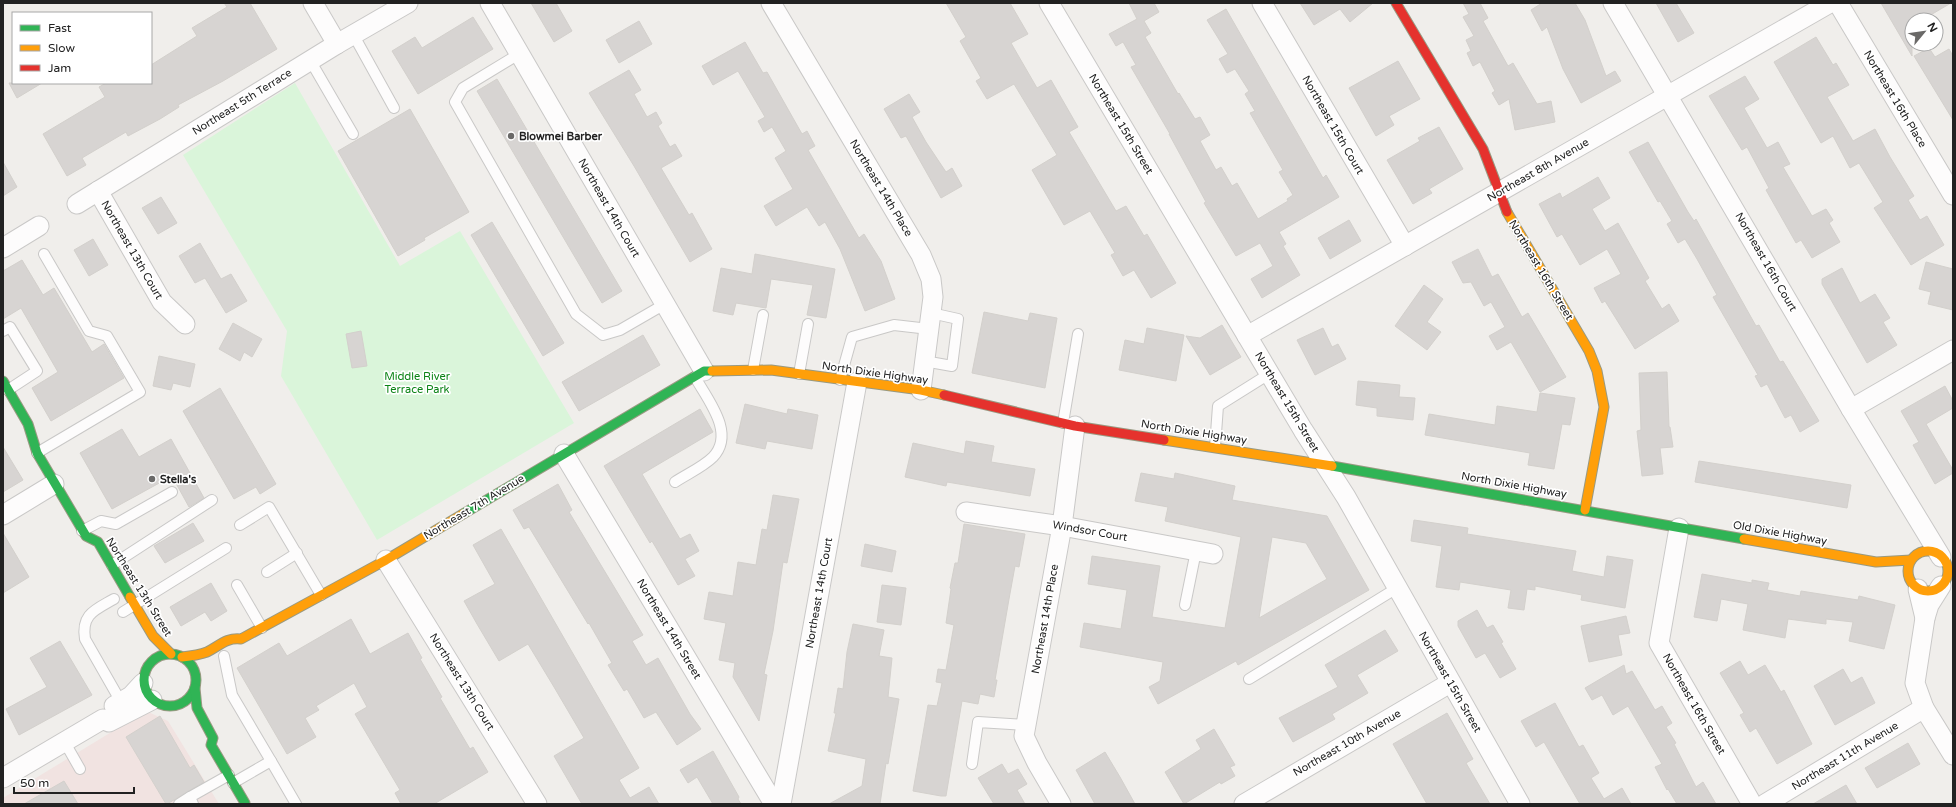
<svg xmlns="http://www.w3.org/2000/svg" width="1956" height="807" font-family="'Varela Round',sans-serif">
<style>
.commercial{fill:#f1e3e1}
.park{fill:#daf5da}
.building{fill:#d7d4d2;stroke:#d3d0cc;fill-rule:evenodd}
.lines{fill:none;stroke-linecap:round;stroke-linejoin:round}
.lane-casing{stroke:#c9c8c7;stroke-width:12}
.street-casing{stroke:#c9c8c7;stroke-width:21}
.fast-casing{stroke:#999a82;stroke-width:11}
.slow-casing{stroke:#999a82;stroke-width:11}
.jam-casing{stroke:#999a82;stroke-width:11}
.lane{stroke:#fdfcfc;stroke-width:10}
.street{stroke:#fdfcfc;stroke-width:19}
.fast{stroke:#30b455;stroke-width:9}
.slow{stroke:#ff9f0a;stroke-width:9}
.jam{stroke:#e5322d;stroke-width:9}
.poi-dot{fill:#6a6968;stroke:#fff;stroke-width:1.5}
.labels{text-anchor:middle;dominant-baseline:central;stroke-width:3.5;stroke-linejoin:round;paint-order:stroke}
.street-label{font-size:11px;fill:#222;stroke:#fff}
.poi-label{font-size:11px;font-weight:bold;fill:#222;stroke:#fff;text-anchor:start}
.park-label{font-size:11px;fill:#0c8416;stroke:#fff}
</style>
<rect width="100%" height="100%" fill="#f0eeeb"/>
<polygon class="commercial" points="146,711 168,721 219,804 3,804 3,798"/>
<polygon class="park" points="295,83 400,266 460,231 574,423 377,540 281,376 287,331 183,155"/>
<g class="building">
<polygon points="224,3 250,3 277,49 223,81 178,105 179,107 160,119 128,136 126,132 82,158 86,165 67,176 43,134 105,97 99,87 106,83 151,83 151,65 197,36 192,28 227,7"/>
<polygon points="531,3 556,3 572,31 554,42"/>
<polygon points="946,3 1010,3 1028,34 1011,43 1037,88 1051,80 1078,127 1069,132 1116,211 1126,206 1144,236 1147,234 1176,283 1151,298 1134,270 1123,276 1111,255 1115,253 1090,211 1064,225 1032,170 1057,155 1014,84 987,99 976,81 981,78 960,41 966,37"/>
<polygon points="1129,3 1154,3 1159,12 1144,21 1151,33 1145,37 1178,94 1179,93 1195,119 1200,117 1210,135 1200,141 1216,170 1221,167 1232,186 1237,183 1258,219 1288,201 1287,199 1293,195 1279,172 1283,170 1250,113 1255,111 1245,94 1249,91 1235,69 1227,73 1219,59 1228,54 1207,20 1226,9 1323,178 1326,175 1339,197 1279,232 1286,244 1283,246 1300,275 1262,298 1251,279 1273,266 1260,243 1236,256 1204,203 1206,202 1169,134 1170,134 1131,67 1136,65 1123,42 1116,46 1109,34 1137,19"/>
<polygon points="1300,3 1373,3 1350,22 1340,9 1314,25"/>
<polygon points="1463,3 1480,3 1488,18 1483,21 1508,66 1513,63 1537,104 1551,101 1555,122 1515,130 1509,99 1499,105 1492,93 1495,91 1480,62 1473,66 1467,53 1471,51 1466,40 1474,36 1463,17 1469,14"/>
<polygon points="1542,3 1575,3 1585,20 1606,76 1615,71 1621,81 1581,103 1563,69 1547,27 1542,31 1531,10"/>
<polygon points="1656,3 1676,3 1694,33 1678,42"/>
<polygon points="1881,3 1951,3 1922,20 1912,20 1912,56"/>
<polygon points="473,17 493,49 418,94 392,51 415,37 422,48"/>
<polygon points="639,21 652,44 619,63 606,40"/>
<polygon points="1816,37 1833,65 1836,63 1849,85 1827,97 1853,141 1875,129 1890,157 1914,196 1908,200 1920,220 1927,216 1944,245 1911,265 1874,208 1883,202 1859,163 1850,168 1833,136 1821,143 1774,62"/>
<polygon points="745,42 763,73 767,72 802,134 807,131 815,146 808,150 859,238 864,234 881,261 895,299 865,311 840,249 825,222 819,226 807,207 776,226 764,206 793,189 775,158 786,151 772,127 764,132 758,121 765,117 738,71 713,85 702,66"/>
<polygon points="1929,48 1935,57 1949,49 1953,56 1953,120 1914,56"/>
<polygon points="1398,61 1420,99 1389,116 1394,125 1376,136 1349,88"/>
<polygon points="629,70 641,90 634,94 647,117 656,112 662,123 658,126 670,147 675,144 682,156 661,168 689,215 692,213 712,249 690,262 634,166 589,93"/>
<polygon points="1745,76 1759,99 1744,108 1767,148 1778,142 1790,164 1783,167 1812,216 1826,209 1833,220 1829,223 1840,242 1812,258 1801,240 1796,243 1766,190 1769,188 1747,147 1742,150 1709,96"/>
<polygon points="497,79 622,291 602,303 477,91"/>
<polygon points="9,83 42,83 17,98"/>
<polygon points="909,94 920,112 912,117 926,142 946,172 952,168 962,186 941,198 906,136 901,138 884,109"/>
<polygon points="410,109 469,212 424,238 425,240 398,256 338,151"/>
<polygon points="1439,127 1463,169 1429,189 1432,193 1413,204 1387,160 1420,141 1418,138"/>
<polygon points="1648,142 1688,212 1694,221 1696,219 1756,326 1759,325 1780,362 1783,361 1819,421 1800,432 1791,415 1785,418 1767,384 1761,387 1755,376 1758,375 1713,297 1717,295 1697,259 1685,239 1678,243 1667,224 1672,221 1660,201 1658,202 1629,152"/>
<polygon points="3,162 17,187 3,196"/>
<polygon points="1598,177 1610,198 1592,209 1605,231 1618,223 1649,278 1645,281 1662,309 1669,304 1679,321 1635,349 1605,301 1602,303 1594,288 1621,274 1607,249 1580,265 1562,234 1557,237 1539,204 1560,193 1562,198"/>
<polygon points="161,197 177,223 158,234 142,208"/>
<polygon points="1349,220 1361,241 1330,259 1318,238"/>
<polygon points="492,222 564,343 543,356 471,235"/>
<polygon points="93,239 108,265 89,276 74,250"/>
<polygon points="200,243 221,279 231,274 247,301 226,313 205,278 195,283 179,256"/>
<polygon points="1478,249 1492,277 1498,274 1522,317 1528,313 1566,377 1540,392 1511,342 1497,350 1489,336 1505,327 1491,302 1484,306 1471,282 1463,283 1452,262"/>
<polygon points="755,254 835,269 826,318 807,315 813,285 771,279 766,308 736,303 733,315 713,311 721,268 752,274"/>
<polygon points="22,260 43,295 54,288 92,352 104,344 124,378 51,421 32,388 58,372 21,308 3,319 3,271"/>
<polygon points="1926,262 1953,269 1953,310 1928,304 1931,292 1919,289"/>
<polygon points="1842,268 1860,303 1875,294 1890,318 1883,322 1897,345 1867,363 1822,284 1822,279"/>
<polygon points="1424,285 1443,299 1427,322 1441,332 1427,350 1395,326"/>
<polygon points="984,312 1028,321 1030,313 1057,318 1045,388 972,373"/>
<polygon points="233,323 262,339 252,357 244,352 240,361 219,349"/>
<polygon points="1222,325 1241,357 1210,375 1186,336 1200,338"/>
<polygon points="1147,328 1184,335 1176,381 1119,370 1125,340 1144,344"/>
<polygon points="1323,328 1332,347 1338,344 1346,359 1315,375 1297,340"/>
<polygon points="361,331 367,366 352,368 346,334"/>
<polygon points="643,335 660,365 579,411 562,382"/>
<polygon points="159,356 195,364 190,387 173,383 171,390 153,386"/>
<polygon points="1667,372 1669,427 1670,427 1673,447 1660,448 1663,474 1642,476 1637,431 1641,430 1639,373"/>
<polygon points="1358,381 1400,385 1399,397 1415,398 1413,420 1377,416 1377,408 1356,405"/>
<polygon points="1945,386 1953,401 1953,408 1926,424 1953,470 1953,473 1935,484 1913,445 1919,442 1901,411"/>
<polygon points="220,388 276,484 260,494 256,487 234,499 183,411"/>
<polygon points="1540,393 1575,398 1570,425 1562,424 1554,469 1528,465 1530,453 1425,435 1429,414 1495,425 1497,406 1537,412"/>
<polygon points="745,404 787,414 788,409 818,415 812,449 767,441 765,449 736,443"/>
<polygon points="700,409 713,432 642,474 680,539 690,534 699,551 685,559 695,576 678,585 652,541 650,543 604,466"/>
<polygon points="122,429 139,457 171,439 204,498 189,507 172,476 112,509 80,453"/>
<polygon points="966,441 994,446 991,462 1035,469 1030,496 947,482 946,486 905,477 913,443 964,454"/>
<polygon points="3,447 23,480 3,492"/>
<polygon points="1699,461 1851,485 1847,508 1695,482"/>
<path d="M1141,473L1174,479L1175,473L1235,486L1232,500L1327,516L1369,590L1238,665L1236,661L1158,704L1149,687L1160,681L1163,662L1080,647L1084,623L1121,629L1127,590L1088,584L1092,556L1160,566L1152,617L1225,628L1241,537L1165,521L1168,507L1135,501ZM1272,537L1306,543L1327,579L1259,618Z"/>
<polygon points="558,484 572,510 569,512 643,635 632,641 646,665 658,658 690,714 701,729 677,745 656,712 644,718 627,689 624,691 608,665 612,663 589,623 588,624 529,527 524,529 513,510"/>
<polygon points="773,495 799,499 787,563 783,562 773,631 764,674 767,675 759,721 733,677 735,663 719,660 726,623 704,619 709,592 733,596 738,562 756,565 762,529 767,530"/>
<polygon points="1414,520 1468,528 1467,534 1576,551 1572,571 1604,577 1607,556 1633,560 1625,608 1581,600 1582,595 1535,586 1535,590 1527,589 1524,610 1508,608 1511,590 1460,582 1459,590 1436,587 1442,546 1411,541"/>
<polygon points="193,523 204,541 165,563 154,546"/>
<polygon points="964,524 1025,534 1019,567 1015,566 1009,599 995,680 997,680 994,697 980,694 978,704 962,701 946,796 941,796 913,791 928,705 937,706 942,683 936,682 938,669 946,670 954,625 946,623 951,589 950,588 955,563 958,563"/>
<polygon points="501,529 639,768 619,780 630,798 649,787 659,804 582,804 554,756 584,738 554,687 528,644 499,661 477,624 464,601 495,584 473,545"/>
<polygon points="3,533 29,577 3,593"/>
<polygon points="865,544 896,551 892,572 861,566"/>
<polygon points="1702,574 1752,583 1752,580 1769,583 1767,590 1800,596 1801,591 1858,600 1859,596 1895,605 1884,649 1849,641 1853,622 1826,619 1826,624 1788,619 1785,638 1743,630 1748,604 1721,599 1717,621 1694,617"/>
<polygon points="211,583 227,611 211,621 205,612 181,626 170,607"/>
<polygon points="882,585 906,588 901,625 877,622"/>
<polygon points="1477,610 1487,628 1493,625 1503,642 1501,643 1516,669 1500,678 1485,653 1476,658 1458,626 1458,621"/>
<polygon points="1626,616 1630,633 1618,635 1622,655 1589,662 1581,626"/>
<polygon points="351,619 370,654 408,633 422,658 420,659 442,697 440,698 470,749 473,747 488,772 434,804 401,804 395,793 400,790 355,714 367,707 354,683 316,706 319,710 305,718 316,737 287,754 237,668 279,643 287,656"/>
<polygon points="853,624 884,630 879,656 892,658 888,697 899,699 888,764 886,763 880,804 829,804 862,786 866,759 828,751 836,713 834,713 838,688 843,689 847,652"/>
<polygon points="1385,630 1398,651 1357,675 1368,693 1332,714 1335,719 1293,742 1279,718 1338,687 1325,665"/>
<polygon points="60,641 92,695 19,735 6,709 47,687 30,658"/>
<polygon points="1740,661 1748,675 1765,665 1781,692 1784,690 1812,744 1777,764 1756,728 1750,732 1740,715 1744,713 1720,673"/>
<polygon points="1624,665 1626,674 1632,671 1655,710 1662,706 1672,723 1666,727 1676,743 1674,744 1696,787 1703,782 1716,804 1677,804 1668,789 1667,790 1655,767 1662,764 1628,706 1613,715 1602,695 1592,700 1585,688"/>
<polygon points="1843,669 1851,683 1862,677 1875,703 1835,725 1814,686"/>
<polygon points="1555,703 1579,747 1583,745 1599,773 1591,778 1604,799 1622,788 1631,804 1580,804 1544,742 1536,747 1521,721"/>
<polygon points="1447,713 1473,759 1466,763 1490,804 1427,804 1393,744"/>
<polygon points="160,716 190,768 194,765 204,782 167,804 166,804 126,737"/>
<polygon points="1214,729 1235,765 1230,767 1235,776 1221,784 1220,782 1184,804 1165,772 1201,749 1196,740"/>
<polygon points="1908,743 1920,764 1877,788 1865,768"/>
<polygon points="713,751 739,797 738,799 741,804 713,804 697,777 688,783 680,770"/>
<polygon points="1105,752 1120,777 1135,804 1095,804 1076,770"/>
<polygon points="1002,764 1008,774 1018,769 1027,784 1017,790 1025,804 994,804 978,778"/>
<polygon points="64,781 78,804 24,804"/>
<polygon points="1846,785 1857,804 1813,804"/>
</g>
<g class="lines">
<defs>
<g id="lane">
<polyline points="353,34 394,108"/>
<polyline points="519,54 463,88 455,102 576,314 603,335 620,330 665,304"/>
<polyline points="310,60 353,134"/>
<polyline points="3,331 10,327 37,371 8,390"/>
<polyline points="924,361 952,366 958,319 931,313"/>
<polyline points="753,370 763,315"/>
<polyline points="799,374 808,324"/>
<polyline points="840,380 852,337 894,325 929,329"/>
<polyline points="1063,423 1078,334"/>
<polyline points="1215,447 1218,406 1269,374"/>
<polyline points="37,453 140,392 107,336 89,331 44,254"/>
<path d="M675,482C687,474 703,467 713,457C736,433 707,399 695,377"/>
<polyline points="240,525 269,507 321,595"/>
<polyline points="82,531 101,521 116,524 172,492"/>
<polyline points="112,565 212,500"/>
<polyline points="267,572 297,553"/>
<polyline points="237,585 262,628"/>
<path d="M114,599C95,610 81,614 85,639L121,702"/>
<polyline points="1185,605 1196,551"/>
<polyline points="123,612 226,548"/>
<polyline points="224,656 232,695 271,761 233,783"/>
<polyline points="1249,679 1397,588"/>
<polyline points="64,741 80,769"/>
<polyline points="271,761 296,804"/>
<polyline points="972,764 978,722 1026,725"/>
<polyline points="179,804 190,797"/>
<polyline points="193,804 190,797 229,775"/>
</g>
<g id="street">
<polyline points="313,3 337,44"/>
<polyline points="490,3 704,371"/>
<polyline points="771,3 921,255 931,279 933,297 921,390"/>
<polyline points="1049,3 1303,430 1346,497 1520,804"/>
<polyline points="1262,3 1405,246"/>
<polyline points="1613,3 1851,409 1941,557"/>
<polyline points="1838,3 1953,195"/>
<polyline points="98,191 162,302 185,324"/>
<polyline points="77,204 337,44 408,3"/>
<polyline points="3,248 39,226"/>
<polyline points="1247,336 1830,3"/>
<polyline points="1851,409 1953,350"/>
<polyline points="564,454 774,804"/>
<polyline points="966,512 1062,526 1213,554"/>
<polyline points="3,515 54,484"/>
<polyline points="1679,528 1659,643 1752,804"/>
<polyline points="386,560 537,804"/>
<polyline points="1941,586 1929,605 1925,618 1915,683 1924,708 1953,755"/>
<polyline points="1918,589 1925,618"/>
<polyline points="114,706 131,696 143,683"/>
<polyline points="3,778 103,719 109,722 152,700"/>
<polyline points="781,804 857,382"/>
<polyline points="1061,804 1037,763 1024,736 1062,526 1075,426"/>
<polyline points="1244,804 1450,683"/>
<polyline points="1765,804 1924,708"/>
</g>
<g id="fast">
<polyline points="3,381 28,424 37,453 86,536 98,542 130,597"/>
<polyline points="1332,466 1744,539"/>
<polyline points="463,514 704,371 712,371"/>
<circle cx="170" cy="680" r="26"/>
<polyline points="195,688 197,708 213,738 211,745 245,803"/>
</g>
<g id="slow">
<polyline points="1507,212 1589,351 1597,371 1604,407 1585,510"/>
<polyline points="712,371 771,370 921,390 944,395"/>
<polyline points="1164,440 1332,466"/>
<polyline points="1744,539 1876,562 1911,560"/>
<circle cx="1928" cy="571" r="20"/>
<polyline points="130,597 153,636 171,654"/>
<path d="M182,657C191,656 199,655 207,652C219,646 227,637 241,639L386,560L463,514"/>
</g>
<g id="jam">
<polyline points="1396,3 1483,149 1507,212"/>
<polyline points="944,395 1075,426 1164,440"/>
</g>
</defs>
<use href="#lane" class="lane-casing"/>
<use href="#street" class="street-casing"/>
<use href="#fast" class="fast-casing"/>
<use href="#slow" class="slow-casing"/>
<use href="#jam" class="jam-casing"/>
<use href="#lane" class="lane"/>
<use href="#street" class="street"/>
<use href="#fast" class="fast"/>
<use href="#slow" class="slow"/>
<use href="#jam" class="jam"/>
</g>
<g class="poi-dot">
<circle cx="511" cy="136" r="4"/>
<circle cx="152" cy="479" r="4"/>
</g>
<g class="labels">
<g class="street-label">
<text transform="translate(1895 99) rotate(59)">Northeast 16th Place</text>
<text transform="translate(242 102) rotate(-32)">Northeast 5th Terrace</text>
<text transform="translate(1121 124) rotate(59)">Northeast 15th Street</text>
<text transform="translate(1333 125) rotate(60)">Northeast 15th Court</text>
<text transform="translate(1538 170) rotate(-30)">Northeast 8th Avenue</text>
<text transform="translate(881 188) rotate(59)">Northeast 14th Place</text>
<text transform="translate(609 208) rotate(60)">Northeast 14th Court</text>
<text transform="translate(132 250) rotate(60)">Northeast 13th Court</text>
<text transform="translate(1766 262) rotate(60)">Northeast 16th Court</text>
<text transform="translate(1541 270) rotate(59)">Northeast 16th Street</text>
<text transform="translate(875 373) rotate(8)">North Dixie Highway</text>
<text transform="translate(1287 402) rotate(59)">Northeast 15th Street</text>
<text transform="translate(1194 432) rotate(9)">North Dixie Highway</text>
<text transform="translate(1514 485) rotate(10)">North Dixie Highway</text>
<text transform="translate(474 507) rotate(-31)">Northeast 7th Avenue</text>
<text transform="translate(1090 531) rotate(10)">Windsor Court</text>
<text transform="translate(1780 533) rotate(10)">Old Dixie Highway</text>
<text transform="translate(139 587) rotate(58)">Northeast 13th Street</text>
<text transform="translate(819 593) rotate(-80)">Northeast 14th Court</text>
<text transform="translate(1045 619) rotate(-80)">Northeast 14th Place</text>
<text transform="translate(669 629) rotate(59)">Northeast 14th Street</text>
<text transform="translate(462 682) rotate(58)">Northeast 13th Court</text>
<text transform="translate(1450 682) rotate(60)">Northeast 15th Street</text>
<text transform="translate(1694 704) rotate(60)">Northeast 16th Street</text>
<text transform="translate(1347 743) rotate(-30)">Northeast 10th Avenue</text>
<text transform="translate(1845 756) rotate(-31)">Northeast 11th Avenue</text>
</g>
<g class="poi-label">
<text x="519" y="136">Blowmei Barber</text>
<text x="160" y="479">Stella's</text>
</g>
<g class="park-label">
<text x="417" y="376">Middle River<tspan x="417" dy="13">Terrace Park</tspan></text>
</g>
</g>
<rect width="1956" height="807" fill="none" stroke="#222222" stroke-width="8"/>
<rect x="12" y="12" width="140" height="72" fill="#ffffff" stroke="#a7a7a7"/>
<rect x="20" y="25" width="20" height="6" fill="#30b455" stroke="#a7a7a7"/>
<text x="48" y="32" font-size="12" fill="#222222">Fast</text>
<rect x="20" y="45" width="20" height="6" fill="#ff9f0a" stroke="#a7a7a7"/>
<text x="48" y="52" font-size="12" fill="#222222">Slow</text>
<rect x="20" y="65" width="20" height="6" fill="#e5322d" stroke="#a7a7a7"/>
<text x="48" y="72" font-size="12" fill="#222222">Jam</text>
<g transform="translate(1924 32) rotate(61)"><circle r="19" fill="#ffffff" stroke="#a7a7a7"/>
<path d="M0-3L7 15L0 10L-7 15Z" fill="#6a6968"/>
<text y="-6" font-size="11" font-weight="bold" text-anchor="middle" fill="#222222">N</text>
</g>
<path d="M14 787v6h120v-6" fill="none" stroke="#222222" stroke-width="2"/>
<text x="20" y="787" font-size="12" fill="#222222" stroke="#ffffff" stroke-width="3" paint-order="stroke">50 m</text>
</svg>
